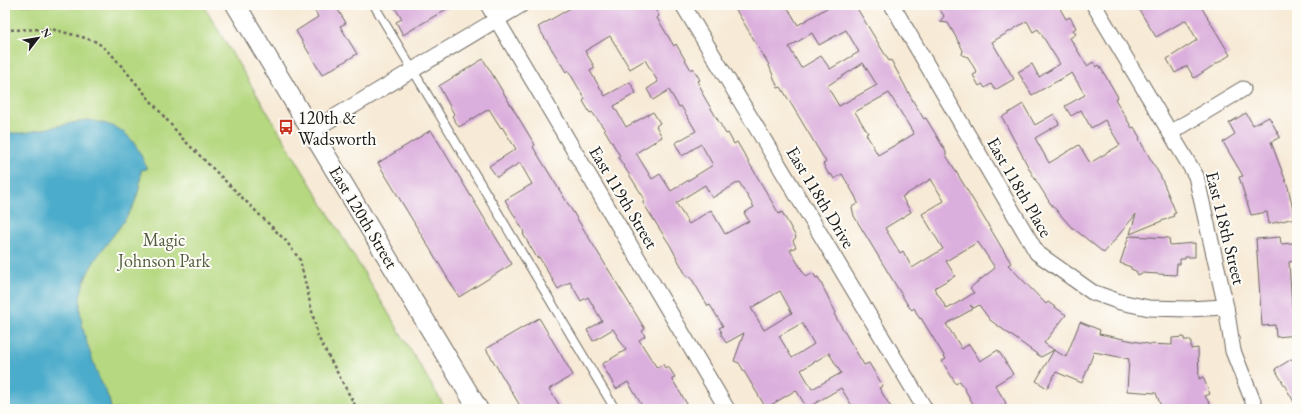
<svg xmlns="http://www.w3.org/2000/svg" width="1302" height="414" font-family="'EB Garamond',serif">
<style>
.green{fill:#b5d880;stroke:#687a4e}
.water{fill:#4caccb;stroke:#346474}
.building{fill:#dbafdd;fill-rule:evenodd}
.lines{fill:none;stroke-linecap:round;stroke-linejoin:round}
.service-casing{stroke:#69645d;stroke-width:10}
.minor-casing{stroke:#69645d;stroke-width:17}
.tertiary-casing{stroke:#69645d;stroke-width:21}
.path{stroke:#69645d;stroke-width:2.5;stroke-dasharray:3 3;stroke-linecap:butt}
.service{stroke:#fff;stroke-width:8}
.minor{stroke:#fff;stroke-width:15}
.tertiary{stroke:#fff;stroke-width:19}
.labels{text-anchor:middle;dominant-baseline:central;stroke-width:4;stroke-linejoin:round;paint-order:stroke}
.poi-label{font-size:18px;fill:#1c1c1c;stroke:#fdfcf7;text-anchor:start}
.street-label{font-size:18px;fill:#1c1c1c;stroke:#fdfcf7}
.park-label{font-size:18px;fill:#525e3f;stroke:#fdfcf7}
</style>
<rect width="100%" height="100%" fill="#fdfcf7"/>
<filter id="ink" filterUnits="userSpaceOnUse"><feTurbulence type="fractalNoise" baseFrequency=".025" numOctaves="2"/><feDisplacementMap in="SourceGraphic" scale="8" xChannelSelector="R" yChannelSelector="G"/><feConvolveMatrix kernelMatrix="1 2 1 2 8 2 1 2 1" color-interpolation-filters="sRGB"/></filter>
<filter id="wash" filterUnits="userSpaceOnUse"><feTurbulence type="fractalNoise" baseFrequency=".012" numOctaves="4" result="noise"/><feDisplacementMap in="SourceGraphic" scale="16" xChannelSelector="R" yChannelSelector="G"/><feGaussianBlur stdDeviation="0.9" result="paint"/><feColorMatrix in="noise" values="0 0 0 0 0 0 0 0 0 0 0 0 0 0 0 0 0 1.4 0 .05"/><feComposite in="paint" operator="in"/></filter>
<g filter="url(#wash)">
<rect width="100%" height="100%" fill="#f7ead6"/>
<polygon class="green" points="5,5 203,5 446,409 5,409"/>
<path class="water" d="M87,120C123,125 134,136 147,169L141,170C141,183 138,197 132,208C114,241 79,266 80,307C81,330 91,356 99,378C104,388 110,398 111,409H5V250L7,240L5,235V133H24Z"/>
<g id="blocks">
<g class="building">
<polygon points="312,5 335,5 346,23 340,26 357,54 322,75 296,31 318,17"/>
<polygon points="393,5 453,5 403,35 396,22 402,19"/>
<path d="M576,5H653L659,16L657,18L674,46L676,44L691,70L693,68L700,80L697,81L703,92L702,93L726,134L728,133L734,144L737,142L779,214L782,212L796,237L793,241L796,247L790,250L806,277L813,273L816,278L818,277L836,313L834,314L864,365L869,363L883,386L879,388L892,409H854L841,388L807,408L796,390L766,408L739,363L734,361L744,333L726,343L720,332H722L719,328L723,326L710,305L708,306L690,276L687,277L670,245L643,203L644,198L618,157L620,156L603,127L592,112L590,113L583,101L585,99L568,70L566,72L538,27ZM610,36L630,69L645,60L658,82L647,89L653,100L669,90L679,107L681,106L696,131L675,143L682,156L701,144L713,165L671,191L660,174L652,179L636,153L662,137L656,126L660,123L653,112L626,127L614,106L636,93L630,82L605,96L590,71L595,68L585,51ZM739,182L754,207L744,213L749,221L725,234L711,210L689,224L676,203L705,185L712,198ZM780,291L792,313L764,330L751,308ZM802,323L814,344L792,358L779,336ZM829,353L841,373L812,389L801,370Z"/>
<path d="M733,5H786L798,25L832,5H855L889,61L891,60L913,101L924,119L926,118L946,152V155L1011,263L1008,265L1046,304L1048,302L1066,315L1044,343L1054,350L1041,357L990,320L979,305L974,308L970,305L973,309L946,324L962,349L969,344L980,361L998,350L1013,374L995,385L1006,403L996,409H976L960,381L956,384L942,361L946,359L921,318L920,319L914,308L912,310L909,307L854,216L852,207L858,203L855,196L842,174L834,179L831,174L829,175L823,164L826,162L781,87L778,88L768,63ZM846,30L859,52L830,69L821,56L801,68L789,47L812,33L819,45ZM863,63L877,85L839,106L827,86ZM889,93L914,134L878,155L866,134L868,133L855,112ZM931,179L944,201L922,214L943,249L912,268L903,251L900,253L885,228L911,212L902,197ZM978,242L995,268L970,288L974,293L947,309L934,288L955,276L946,261Z"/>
<polygon points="937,5 1058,5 1066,19 1070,17 1076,28 1073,30 1076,34 1070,38 1087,66 1093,62 1096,67 1099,65 1118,97 1115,99 1132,128 1134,127 1140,138 1139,139 1161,177 1176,213 1173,214 1174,216 1130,234 1136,214 1104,253 1073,228 1072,228 1050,203 1032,174 1002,117 1023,104 1035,125 1054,114 1059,124 1035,138 1049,163 1079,145 1090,163 1120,145 1105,120 1091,128 1081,110 1071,116 1065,106 1085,95 1072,73 1032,95 1018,72 1032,64 1039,77 1060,64 1038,29 1033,32 1027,21 992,42 1014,79 995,90 991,84 985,88 982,84 979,86 973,75 977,73 968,57 962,55 963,50 948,23 940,22 944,16"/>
<polygon points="1136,5 1200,5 1230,55 1194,78 1187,66 1175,73 1167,59 1197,40 1186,20 1156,37"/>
<polygon points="483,59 535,145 533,147 645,329 642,331 645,336 639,340 657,368 663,364 665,368 668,366 675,377 672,379 687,404 678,409 644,409 628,382 616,389 602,364 626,350 613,329 593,341 587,330 602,321 588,297 581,301 570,282 558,289 539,257 537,258 523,234 524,234 523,230 505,200 532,184 520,163 497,177 489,166 516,149 502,127 501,128 489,109 459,127 452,116 454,114 439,86"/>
<polygon points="1246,113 1253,125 1269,117 1280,137 1271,142 1288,187 1295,218 1269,224 1267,212 1251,215 1239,177 1243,176 1223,142 1235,134 1229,123"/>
<polygon points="431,130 512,264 459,297 378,163"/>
<polygon points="1129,236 1169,238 1170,245 1195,243 1195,257 1185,257 1185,259 1180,259 1180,264 1177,264 1176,275 1142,273 1138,275 1136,271 1131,269 1131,267 1120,263"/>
<polygon points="1280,237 1281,244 1293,243 1294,261 1289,262 1292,306 1297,306 1297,335 1276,337 1275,325 1262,326 1256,239"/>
<polygon points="539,318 573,375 549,389 562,409 522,409 486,349"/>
<polygon points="1080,322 1100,330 1099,334 1148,344 1172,345 1172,338 1184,337 1184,340 1191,340 1191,349 1198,348 1199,379 1203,377 1210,394 1205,396 1213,409 1162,409 1156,393 1127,391 1129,359 1094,352 1082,383 1056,372 1047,388 1036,381 1054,350 1066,357"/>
<polygon points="1297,356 1297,407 1275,369"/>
</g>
</g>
</g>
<g filter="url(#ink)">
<use href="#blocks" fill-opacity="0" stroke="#69645d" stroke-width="1"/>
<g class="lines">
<defs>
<polyline id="service" points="374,5 615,409"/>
<g id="minor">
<polyline points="488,5 727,409"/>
<polyline points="683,5 925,409"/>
<polyline points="892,5 1037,253 1092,292 1120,302 1149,308 1188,309 1226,307"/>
<polyline points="1094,5 1196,176 1226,307 1233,351 1256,409"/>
<polyline points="313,130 521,5"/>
<polyline points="1170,133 1243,89"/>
</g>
<polyline id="tertiary" points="236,5 478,409"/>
</defs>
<use href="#service" class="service-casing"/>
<use href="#minor" class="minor-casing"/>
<use href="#tertiary" class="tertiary-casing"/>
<polyline class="path" points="5,30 51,29 82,37 97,42 113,56 183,139 286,241 300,260 318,337 357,409"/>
<use href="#service" class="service"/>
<use href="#minor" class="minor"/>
<use href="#tertiary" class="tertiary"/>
</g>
</g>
<defs>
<symbol id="bus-bare" viewBox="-9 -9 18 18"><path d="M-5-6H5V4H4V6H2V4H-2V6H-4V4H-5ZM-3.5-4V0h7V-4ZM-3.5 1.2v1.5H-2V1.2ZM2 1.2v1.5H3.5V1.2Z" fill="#c8321e" stroke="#fdfcf7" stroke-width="2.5" paint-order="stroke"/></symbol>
</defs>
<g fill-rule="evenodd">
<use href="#bus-bare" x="275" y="116" width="22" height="22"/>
</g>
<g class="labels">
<g class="poi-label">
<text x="298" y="117">120th &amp;<tspan x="298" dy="21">Wadsworth</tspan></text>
</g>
<g class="street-label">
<text transform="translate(1020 187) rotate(60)">East 118th Place</text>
<text transform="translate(624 197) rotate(59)">East 119th Street</text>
<text transform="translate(821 197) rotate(59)">East 118th Drive</text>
<text transform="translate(364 217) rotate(59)">East 120th Street</text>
<text transform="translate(1226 228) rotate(76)">East 118th Street</text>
</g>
<g class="park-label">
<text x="164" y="239">Magic<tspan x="164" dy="21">Johnson Park</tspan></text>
</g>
</g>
<rect width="1302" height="414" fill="none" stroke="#fdfcf7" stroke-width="20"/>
<g transform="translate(38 38) rotate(59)" stroke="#fdfcf7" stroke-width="3" paint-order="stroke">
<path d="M0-3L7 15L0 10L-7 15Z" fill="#1c1c1c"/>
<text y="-6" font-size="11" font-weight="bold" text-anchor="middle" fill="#1c1c1c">N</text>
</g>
</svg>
